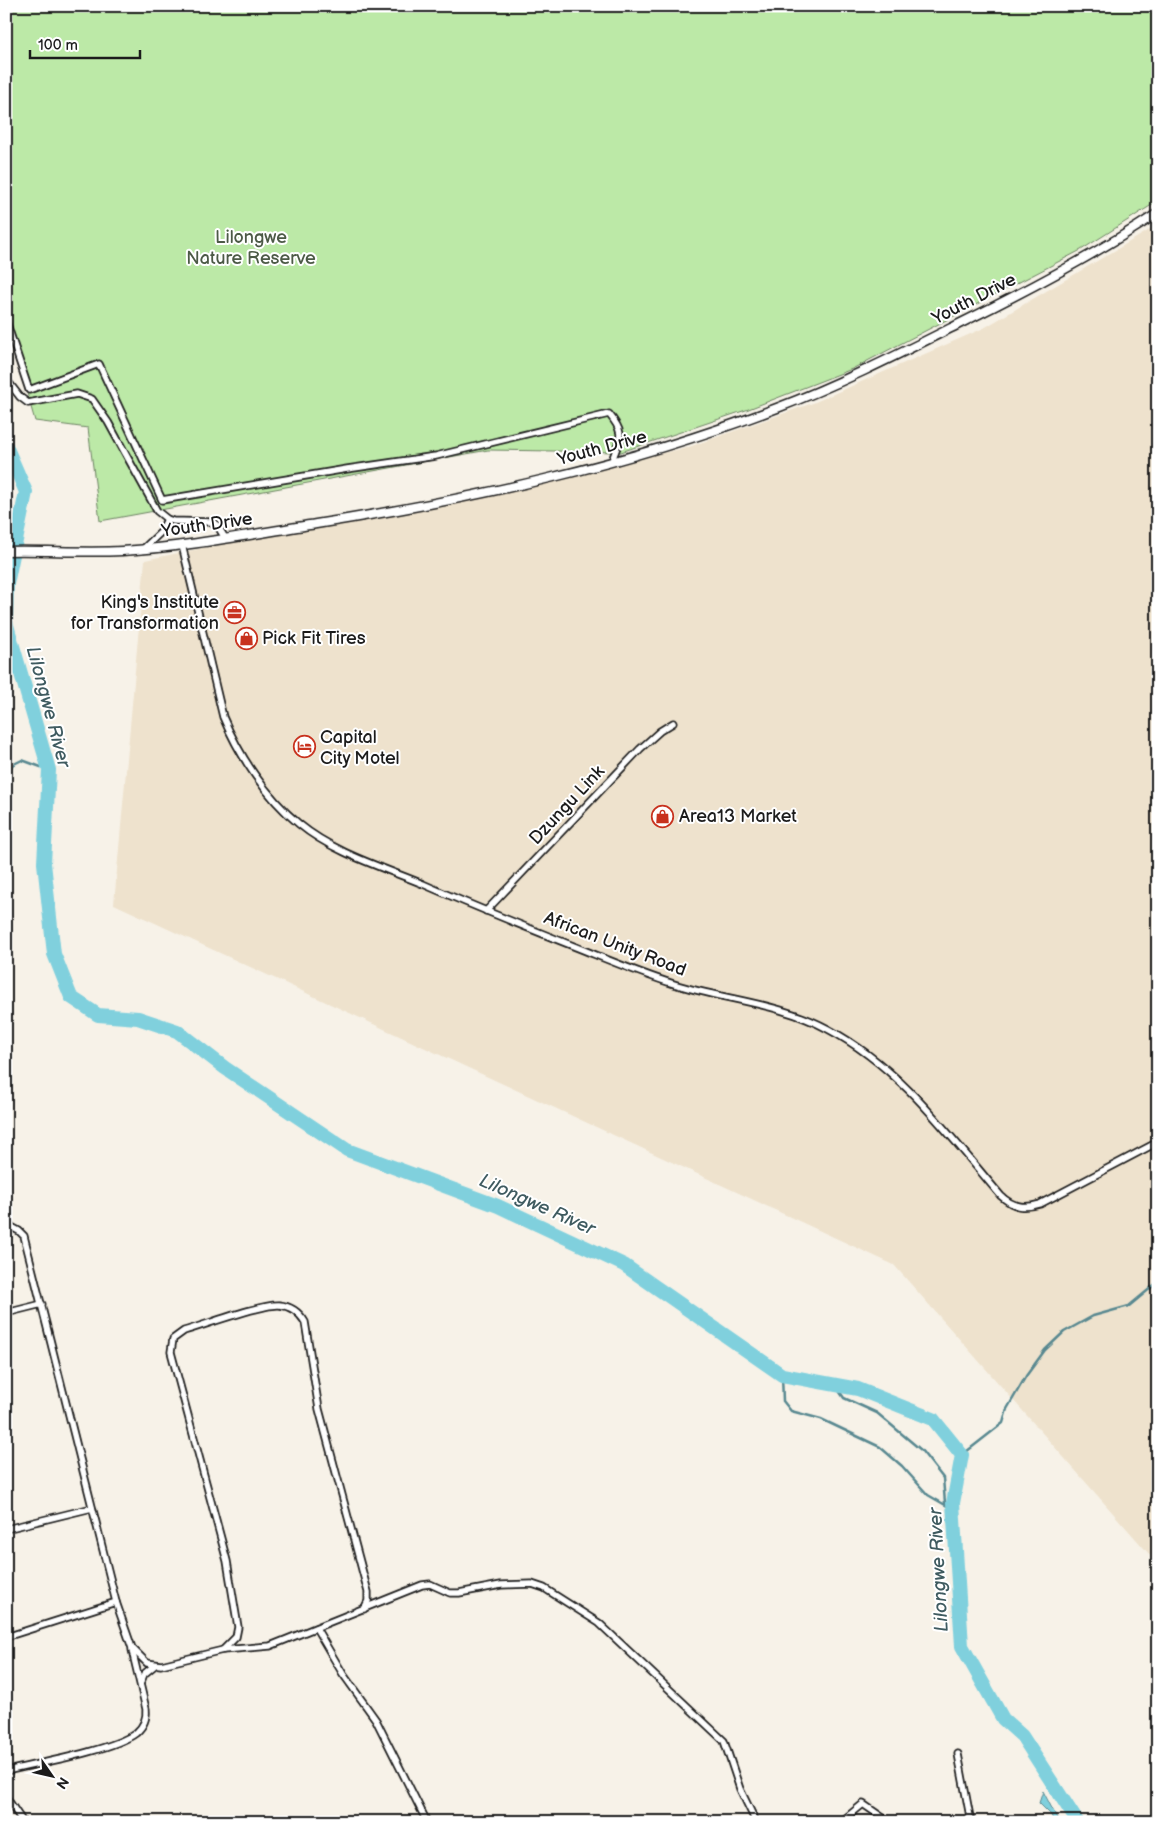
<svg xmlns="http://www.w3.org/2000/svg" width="1164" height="1828" font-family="'Balsamiq Sans',sans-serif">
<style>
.built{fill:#eee2cd}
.green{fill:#bce9a7;stroke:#6c8262}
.water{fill:#80d0dd;stroke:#588890}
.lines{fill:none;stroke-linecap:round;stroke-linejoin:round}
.stream{stroke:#588890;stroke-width:2.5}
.river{stroke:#80d0dd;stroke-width:14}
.street-casing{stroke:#1c1c1c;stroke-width:9}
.secondary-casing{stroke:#1c1c1c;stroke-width:11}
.street{stroke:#fff;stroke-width:5.5}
.secondary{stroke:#fff;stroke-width:8}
.labels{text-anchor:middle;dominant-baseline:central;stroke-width:4;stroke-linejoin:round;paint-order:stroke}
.park-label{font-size:18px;fill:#4c5a46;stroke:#fff}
.street-label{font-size:18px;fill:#1c1c1c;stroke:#fff}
.poi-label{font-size:18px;fill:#1c1c1c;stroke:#fff;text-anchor:start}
.water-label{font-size:19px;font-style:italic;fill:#3f5b60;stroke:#fff}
</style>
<rect width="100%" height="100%" fill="#f7f2e8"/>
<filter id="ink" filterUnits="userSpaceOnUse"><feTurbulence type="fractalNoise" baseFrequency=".02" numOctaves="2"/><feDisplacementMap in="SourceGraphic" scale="10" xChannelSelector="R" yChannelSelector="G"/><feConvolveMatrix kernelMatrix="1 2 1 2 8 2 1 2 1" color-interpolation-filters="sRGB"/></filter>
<g filter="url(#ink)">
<polygon class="built" points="1158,225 1158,1569 1150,1555 894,1265 114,904 145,560 686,448 813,403 984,328"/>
<polygon class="green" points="6,6 1158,6 1158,201 1081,250 852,369 746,410 621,452 488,450 100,521 88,428 35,421 6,319"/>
<polygon class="water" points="1043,1791 1059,1822 1054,1822 1051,1815 1039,1803"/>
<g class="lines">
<g class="stream">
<polyline points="6,778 12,765 22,760 49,770"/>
<polyline points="782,1375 783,1401 791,1411 821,1419 880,1447 902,1466 928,1495 954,1510"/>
<polyline points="835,1385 844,1398 877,1413 921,1450 943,1478 945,1503"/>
<polyline points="962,1455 1003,1423 1007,1409 1026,1376 1045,1350 1064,1332 1093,1316 1129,1306 1158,1282"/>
</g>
<g class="river">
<polyline points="6,446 26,492 7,584 6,616"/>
<polyline points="6,622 49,770 44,863 54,954 71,997 98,1015 138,1018 177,1031 225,1068 347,1150 498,1206 624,1265 782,1375 858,1389 933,1419 962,1455 953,1503 962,1646 1003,1719 1022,1736 1075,1818 1075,1822"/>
</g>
<defs>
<g id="street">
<path d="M6,321L29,390L99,364L162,500L347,469L436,456L609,414C627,436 619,438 612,461"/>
<polyline points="6,379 20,397 28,403 77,394 92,399 108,422 157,511 167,519 173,521 212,522 217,525 225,538"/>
<path d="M182,545L223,717C239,755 266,797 299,824C334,853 382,867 423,884C475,907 528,928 581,949C611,961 642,974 674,984C724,1000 781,1003 828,1029C900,1067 949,1135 1001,1196C1013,1207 1024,1209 1040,1204L1158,1142"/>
<polyline points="143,549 161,532 167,519"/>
<polyline points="486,911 640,749 660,731 673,723"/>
<polyline points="6,1224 19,1231 24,1236 116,1602 132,1648 147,1663 161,1665 223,1650 270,1646 422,1585 430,1584 450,1593 459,1593 501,1585 532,1584 544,1588 599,1623 724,1741 740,1789 756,1822"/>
<polyline points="6,1313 42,1304"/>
<polyline points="6,1529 92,1508"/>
<polyline points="316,1628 343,1674 376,1720 427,1822"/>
<polyline points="6,1637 116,1602"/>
<path d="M223,1650L236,1637L238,1627L227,1561L171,1352L173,1339L184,1331C205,1325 261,1304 279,1305C291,1306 299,1312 305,1322L319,1409L368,1592V1601L364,1609"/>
<polyline points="141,1682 144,1674 155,1665"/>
<polyline points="958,1754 971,1822"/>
<path d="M6,1771C36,1764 114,1750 136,1733C144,1726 147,1719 146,1709L132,1650"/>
<polyline points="6,1797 23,1822"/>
<polyline points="841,1822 863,1804 889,1822"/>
</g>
<path id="secondary" d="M6,551C45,550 84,553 122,551C187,547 252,534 316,524C473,499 628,465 777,408C840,384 901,353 961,323C1028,290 1095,255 1158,213"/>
</defs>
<use href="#street" class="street-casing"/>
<use href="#secondary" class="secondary-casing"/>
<use href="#street" class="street"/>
<use href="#secondary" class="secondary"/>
</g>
</g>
<defs>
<symbol id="office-ring" viewBox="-11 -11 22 22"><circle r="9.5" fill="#fff" stroke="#c8321e" stroke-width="1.5"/><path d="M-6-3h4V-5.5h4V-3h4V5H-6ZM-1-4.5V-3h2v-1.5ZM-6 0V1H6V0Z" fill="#c8321e"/></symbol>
<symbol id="shop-ring" viewBox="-11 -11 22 22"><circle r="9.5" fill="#fff" stroke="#c8321e" stroke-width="1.5"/><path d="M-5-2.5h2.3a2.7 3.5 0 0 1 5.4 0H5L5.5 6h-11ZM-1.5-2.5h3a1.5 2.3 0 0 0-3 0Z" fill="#c8321e"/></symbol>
<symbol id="hotel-ring" viewBox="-11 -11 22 22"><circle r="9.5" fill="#fff" stroke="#c8321e" stroke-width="1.5"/><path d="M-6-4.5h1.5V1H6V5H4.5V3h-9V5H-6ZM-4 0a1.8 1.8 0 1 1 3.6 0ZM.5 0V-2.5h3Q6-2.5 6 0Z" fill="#c8321e"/></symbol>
</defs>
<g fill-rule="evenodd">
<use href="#office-ring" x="222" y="600" width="25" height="25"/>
<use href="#shop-ring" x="234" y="626" width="25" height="25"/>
<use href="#hotel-ring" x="292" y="734" width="25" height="25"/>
<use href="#shop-ring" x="650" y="804" width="25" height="25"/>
</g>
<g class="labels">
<g class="park-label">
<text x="251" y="237">Lilongwe<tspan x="251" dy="21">Nature Reserve</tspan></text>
</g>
<g class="street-label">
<text transform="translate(974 299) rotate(-27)">Youth Drive</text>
<text transform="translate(602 448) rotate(-15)">Youth Drive</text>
<text transform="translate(207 525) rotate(-8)">Youth Drive</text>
<text transform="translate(567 805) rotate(-47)">Dzungu Link</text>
<text transform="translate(615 944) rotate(21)">African Unity Road</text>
</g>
<g class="poi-label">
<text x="219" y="602" text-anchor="end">King's Institute<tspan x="219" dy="21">for Transformation</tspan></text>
<text x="262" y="638">Pick Fit Tires</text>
<text x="320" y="737">Capital<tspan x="320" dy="21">City Motel</tspan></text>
<text x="679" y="816">Area13 Market</text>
</g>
<g class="water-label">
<text transform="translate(48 707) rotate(75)">Lilongwe River</text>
<text transform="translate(537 1205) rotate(24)">Lilongwe River</text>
<text transform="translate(939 1570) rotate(-93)">Lilongwe River</text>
</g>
</g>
<rect width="1164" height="1828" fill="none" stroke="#fff" stroke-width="25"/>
<rect x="12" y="12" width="1139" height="1803" fill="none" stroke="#1c1c1c" stroke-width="2" filter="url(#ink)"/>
<g transform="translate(52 1776) rotate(124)" stroke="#ffffff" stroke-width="4" paint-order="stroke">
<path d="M0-4L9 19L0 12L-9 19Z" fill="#1c1c1c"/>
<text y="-8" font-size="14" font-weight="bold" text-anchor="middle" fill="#1c1c1c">N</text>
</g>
<path d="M30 50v8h110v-8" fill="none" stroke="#1c1c1c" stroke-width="2.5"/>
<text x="38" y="50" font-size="15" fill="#1c1c1c" stroke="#ffffff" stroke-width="4" paint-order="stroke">100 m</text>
</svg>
